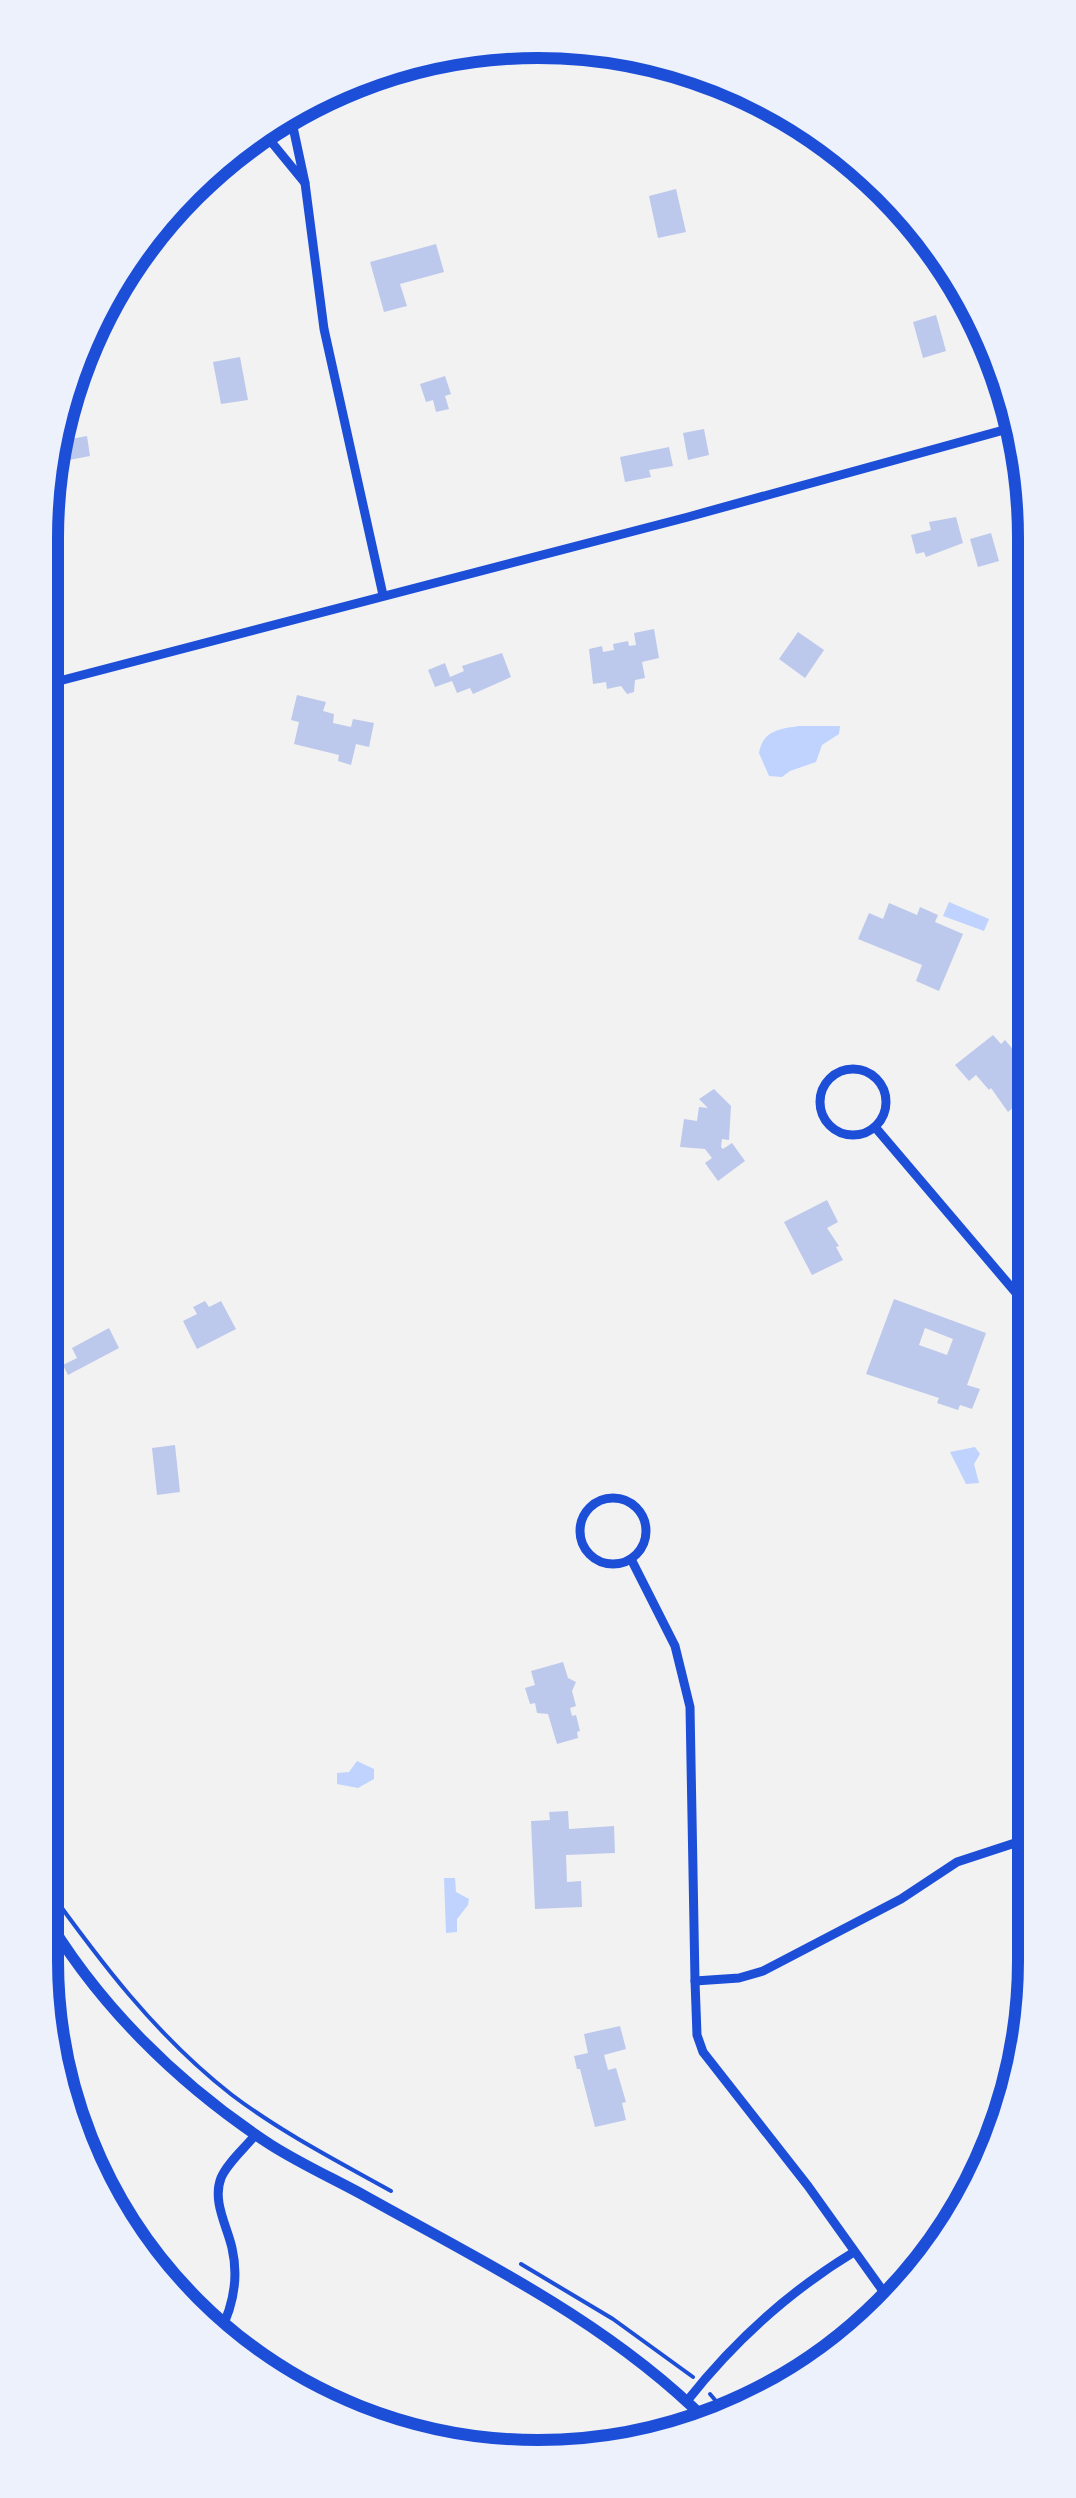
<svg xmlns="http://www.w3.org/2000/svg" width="1076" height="2498" font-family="'Nunito Sans',sans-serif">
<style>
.water{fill:#bfd3fe}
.building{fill:#bdc9ec;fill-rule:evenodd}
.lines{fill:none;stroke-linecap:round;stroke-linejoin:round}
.path{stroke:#1d4ed8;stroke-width:4}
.minor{stroke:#1d4ed8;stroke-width:9}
.tertiary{stroke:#1d4ed8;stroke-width:11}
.rim{fill:none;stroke:#1d4ed8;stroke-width:12}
</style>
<rect width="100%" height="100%" fill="#f2f2f2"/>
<g class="water">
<path d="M799,726H840L839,734L822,745L816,762L790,771L782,777L769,776L759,753C763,730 780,729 799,726Z"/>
<polygon points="949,902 989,919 984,931 943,916"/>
<polygon points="975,1447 980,1454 974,1464 979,1483 966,1484 950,1452"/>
<polygon points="357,1761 374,1769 374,1779 358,1788 337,1784 337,1773 349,1772"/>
<polygon points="444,1878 455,1878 456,1892 469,1899 468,1905 457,1919 457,1932 446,1933"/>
</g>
<g class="building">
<polygon points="676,189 686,232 658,238 649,196"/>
<polygon points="436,244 444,272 400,284 407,306 384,312 370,262"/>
<polygon points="936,315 946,351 923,358 913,322"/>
<polygon points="240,357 248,400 221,404 213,362"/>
<polygon points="445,376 451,394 445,396 449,409 436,412 433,400 426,402 420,384"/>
<polygon points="704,429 709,455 688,460 683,433"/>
<polygon points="58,430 60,441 87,436 90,456 64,461 65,465 52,467"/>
<polygon points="669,447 673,466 649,470 651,477 625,482 620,457"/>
<polygon points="956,517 963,543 926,557 924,552 916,554 911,535 931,530 929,522"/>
<polygon points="991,533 999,561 978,567 970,539"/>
<polygon points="654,629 659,658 642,662 645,678 635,680 634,692 627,694 621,686 607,689 606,682 593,684 589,649 602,646 603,652 614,650 613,644 628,641 629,646 636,645 634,633"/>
<polygon points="798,632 824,650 805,678 779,659"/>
<polygon points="502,653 511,677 473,694 470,688 457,693 452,681 435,687 428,670 445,663 450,677 464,671 462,666"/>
<polygon points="297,695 326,702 323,711 334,714 333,723 351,727 353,719 374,723 369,747 356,744 351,765 338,761 339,755 294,744 299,722 291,720"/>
<polygon points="889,903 917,915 920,907 938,915 935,922 963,934 939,991 916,981 922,965 858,939 869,913 883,919"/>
<polygon points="993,1035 1001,1044 1005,1040 1033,1073 1033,1090 1008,1112 991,1088 989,1090 976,1075 969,1081 955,1065"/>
<polygon points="714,1089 731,1106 729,1140 722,1139 721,1147 723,1149 732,1143 745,1161 718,1181 705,1163 712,1158 705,1149 680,1147 684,1119 697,1121 699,1107 708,1108 699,1099"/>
<polygon points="827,1200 838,1222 827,1228 839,1246 836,1247 843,1260 812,1275 784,1222"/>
<path d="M894,1299L986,1333L967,1385L980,1389L972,1409L960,1405L958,1410L937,1403L939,1398L866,1374ZM925,1328L953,1339L947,1355L919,1345Z"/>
<polygon points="205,1301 209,1307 221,1301 236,1329 197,1349 183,1321 197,1314 193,1307"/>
<polygon points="109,1328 119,1348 68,1375 63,1365 77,1358 72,1348"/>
<polygon points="44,1438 55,1460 40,1467 40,1440"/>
<polygon points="175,1445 180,1492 157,1495 152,1448"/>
<polygon points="563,1662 568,1678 576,1682 572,1691 576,1706 570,1708 572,1716 576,1715 580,1731 577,1732 578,1738 557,1744 548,1714 537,1713 535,1703 530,1704 525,1688 535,1685 531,1671"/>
<polygon points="568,1811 569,1829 614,1826 615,1853 566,1855 567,1882 581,1881 582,1907 535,1909 531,1821 550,1820 549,1812"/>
<polygon points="620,2026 626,2049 604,2055 608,2070 616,2068 626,2102 622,2103 626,2120 595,2127 580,2069 577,2069 574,2056 588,2053 584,2034"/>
</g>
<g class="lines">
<g class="path">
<path d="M40,1883L43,1882C99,1960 155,2035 232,2095C281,2132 337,2161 391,2191"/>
<polyline points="521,2264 613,2319 693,2377"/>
<polyline points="710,2394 727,2414"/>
</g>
<g class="minor">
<polyline points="264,133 305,183 290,113"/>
<polyline points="305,183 324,329 383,595"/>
<polyline points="40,686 688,517 1018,426"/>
<circle cx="853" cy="1102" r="33"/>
<polyline points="875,1127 1034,1314"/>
<circle cx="613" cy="1531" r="33"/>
<polyline points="631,1559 675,1646 690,1707 695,1981 697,2035 703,2052 808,2186 893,2305"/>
<polyline points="695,1981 739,1978 763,1971 901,1899 957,1862 1036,1836"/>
<path d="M219,2334C233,2307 239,2278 232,2248C227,2226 212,2201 221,2178C227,2163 246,2147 256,2134"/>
<path d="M687,2401C735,2340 788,2292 854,2252"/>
</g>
<path class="tertiary" d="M40,1906C95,2003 179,2085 271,2145C301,2164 334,2179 365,2196C485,2263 609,2323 707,2421"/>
</g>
<path d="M0 0H1076V2498H0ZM538 58H538A480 480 0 0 1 1018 538V1960A480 480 0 0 1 538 2440H538A480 480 0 0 1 58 1960V538A480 480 0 0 1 538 58Z" fill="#edf1fc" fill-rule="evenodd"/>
<path class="rim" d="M538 58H538A480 480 0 0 1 1018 538V1960A480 480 0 0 1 538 2440H538A480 480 0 0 1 58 1960V538A480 480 0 0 1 538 58Z"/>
</svg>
